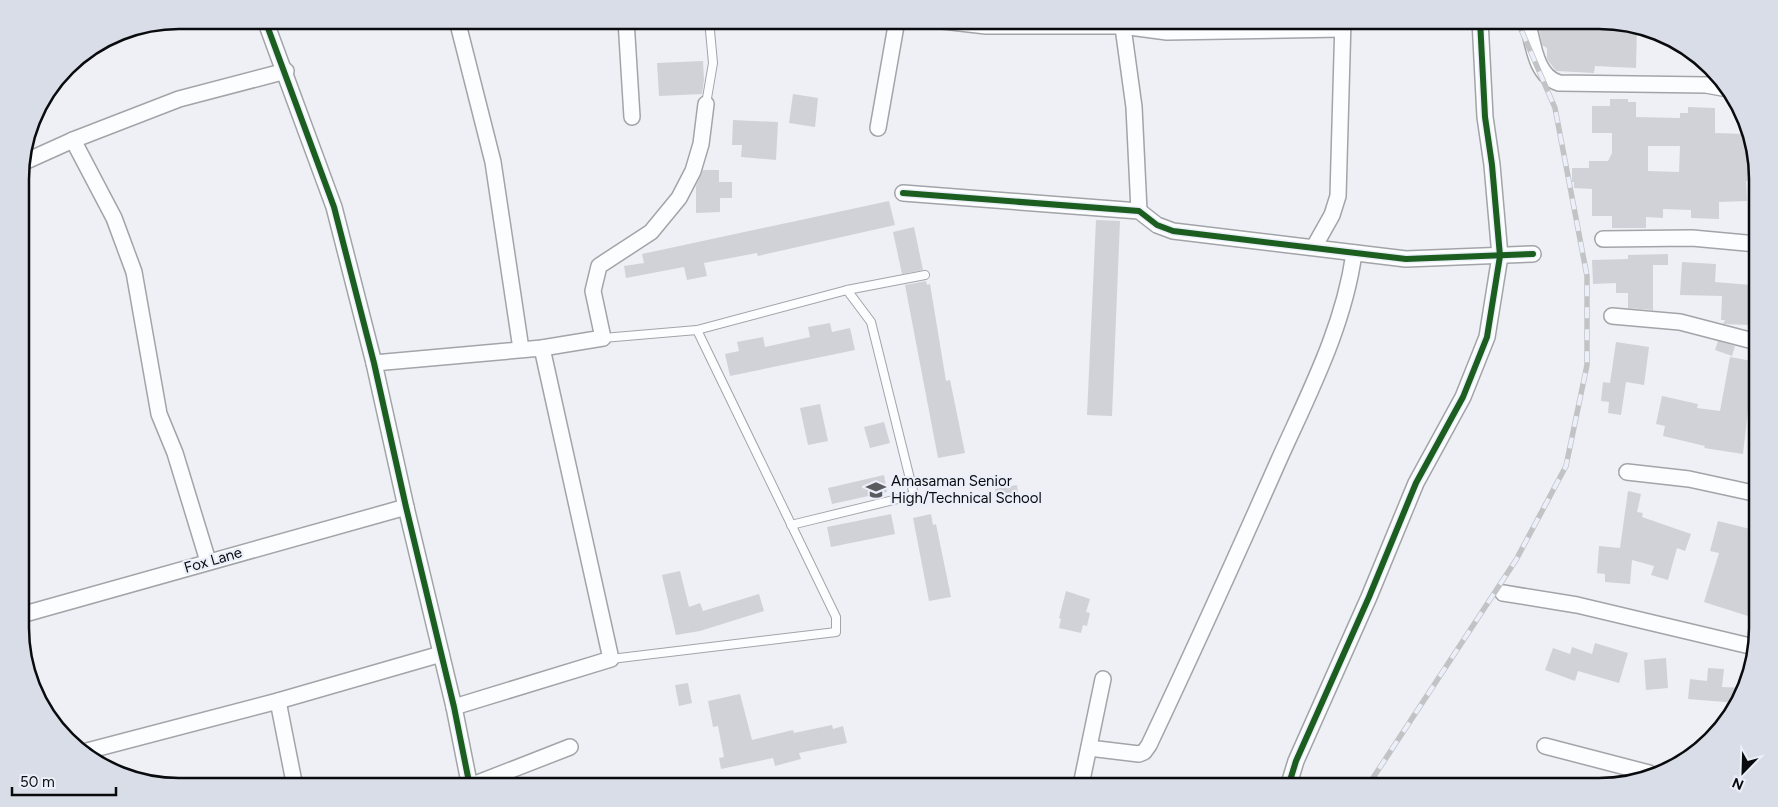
<svg xmlns="http://www.w3.org/2000/svg" width="1778" height="807" font-family="Figtree,sans-serif">
<style>
.building{fill:#d1d2d7;fill-rule:evenodd}
.lines{fill:none;stroke-linecap:round;stroke-linejoin:round}
.lane-casing{stroke:#a2a4a8;stroke-width:10}
.street-casing{stroke:#a2a4a8;stroke-width:18}
.lane{stroke:#fcfdfe;stroke-width:8}
.street{stroke:#fcfdfe;stroke-width:15}
.rail-casing{stroke:#c2c3c5;stroke-width:5.5}
.rail{stroke:#ebeffa;stroke-width:4;stroke-dasharray:11;stroke-linecap:butt}
.cycleway-casing{stroke:#ebeffa;stroke-width:9}
.cycleway{stroke:#1b5e20;stroke-width:6}
.labels{text-anchor:middle;dominant-baseline:central;stroke-width:4.5;stroke-linejoin:round;paint-order:stroke}
.poi-label{font-size:15px;fill:#0a0b0e;stroke:#ebeffa;text-anchor:start}
.street-label{font-size:15px;fill:#0a0b0e;stroke:#ebeffa}
.rim{fill:none;stroke:#0a0b0e;stroke-width:2.5}
</style>
<rect width="100%" height="100%" fill="#eef0f6"/>
<g class="building">
<polygon points="1537,20 1578,20 1579,28 1600,29 1600,20 1637,28 1636,68 1595,66 1594,73 1556,71 1547,59 1547,48 1542,45"/>
<polygon points="703,61 704,80 702,94 659,96 657,63"/>
<polygon points="793,94 818,98 815,127 789,123"/>
<path d="M1610,99H1628V102H1636V117L1680,118V113H1688V107L1715,108V133L1747,134L1757,158V182L1746,181L1747,201L1719,202V219L1691,218V210L1663,209V218L1646,217V228H1612V216H1592V189L1574,188V182H1572V168H1589V161H1608L1612,153V133H1592V106H1610ZM1648,146H1680L1679,172L1648,171Z"/>
<polygon points="733,120 778,122 776,160 741,157 742,145 732,145"/>
<polygon points="703,170 719,170 719,182 732,182 732,198 720,198 720,212 696,213 696,186"/>
<polygon points="889,201 895,225 758,256 757,253 704,263 707,276 687,280 684,267 626,278 624,266 644,263 642,254"/>
<polygon points="1096,220 1120,221 1112,416 1087,415"/>
<polygon points="914,227 923,270 902,274 893,232"/>
<polygon points="1668,254 1668,265 1653,265 1653,310 1628,308 1628,293 1616,293 1616,283 1593,284 1592,260 1628,259 1628,255"/>
<polygon points="1682,262 1716,264 1715,282 1751,285 1749,325 1723,324 1725,320 1721,320 1722,296 1680,295"/>
<polygon points="926,281 927,285 930,284 946,381 950,380 965,453 938,458 905,285"/>
<polygon points="830,323 832,332 850,328 855,350 730,376 725,354 739,351 737,342 763,337 765,347 810,337 808,327"/>
<polygon points="1718,341 1735,346 1732,356 1715,350"/>
<polygon points="1616,342 1649,347 1644,385 1626,382 1621,415 1608,413 1609,402 1601,401 1603,382 1610,383"/>
<polygon points="1730,357 1757,362 1757,412 1748,410 1743,454 1704,448 1705,446 1663,436 1665,426 1656,424 1662,396 1698,404 1697,408 1720,411"/>
<polygon points="820,404 828,441 808,445 800,408"/>
<polygon points="884,422 890,443 870,448 864,427"/>
<polygon points="884,475 887,492 832,504 828,488"/>
<polygon points="1017,485 1019,502 998,505 995,489"/>
<polygon points="1628,491 1641,494 1637,512 1643,513 1642,517 1691,534 1685,551 1677,548 1668,580 1651,575 1654,566 1632,560 1630,584 1605,582 1605,574 1597,573 1599,546 1620,548"/>
<polygon points="891,514 895,534 831,547 827,527"/>
<polygon points="931,514 933,525 936,524 951,597 929,601 913,518"/>
<polygon points="1718,521 1758,531 1758,546 1755,559 1758,559 1753,576 1758,577 1758,595 1751,617 1704,602 1719,553 1710,551"/>
<polygon points="680,571 689,607 700,603 703,611 759,594 764,611 700,631 676,635 662,575"/>
<polygon points="1066,591 1090,599 1086,612 1090,613 1087,626 1083,625 1081,633 1059,628 1061,619 1059,618"/>
<polygon points="1595,643 1628,653 1619,683 1578,671 1575,681 1545,670 1553,648 1570,654 1572,647 1592,654"/>
<polygon points="1666,658 1668,688 1646,690 1644,660"/>
<polygon points="1708,668 1724,669 1722,687 1746,688 1737,703 1688,699 1690,679 1707,681"/>
<polygon points="688,683 692,703 679,706 675,685"/>
<polygon points="740,694 752,740 793,730 794,733 832,725 833,729 843,726 847,743 799,753 801,759 775,766 773,758 721,769 719,758 724,757 718,726 713,727 708,701"/>
</g>
<g class="lines">
<defs>
<g id="lane">
<polyline points="706,104 713,63 709,20"/>
<polyline points="603,338 697,330 847,290 925,275"/>
<polyline points="791,525 914,495 871,322 847,290"/>
<polyline points="611,659 836,632 836,617 697,330"/>
</g>
<g id="street">
<polyline points="265,20 334,207 374,363 406,507 454,707 470,787"/>
<polyline points="457,20 493,162 521,349"/>
<polyline points="626,20 632,117"/>
<polyline points="934,20 986,26 1122,26 1167,32 1342,29"/>
<polyline points="1122,20 1134,107 1139,211"/>
<path d="M1527,20C1533,42 1535,76 1559,83L1706,85L1728,89"/>
<polyline points="878,128 897,20"/>
<polyline points="73,140 114,218 134,272 159,414 175,453 208,561"/>
<polyline points="22,163 73,140 179,99 286,71"/>
<polyline points="903,193 1139,211 1157,225 1173,231 1406,259 1533,254"/>
<polyline points="1603,239 1692,238 1757,244"/>
<polyline points="1314,247 1332,215 1338,196 1343,20"/>
<polyline points="1612,316 1680,322 1757,342"/>
<polyline points="374,363 542,348 603,338 593,291 599,266 651,232 679,198 693,171 701,144 706,104"/>
<polyline points="1627,472 1689,479 1758,494"/>
<polyline points="1503,593 1577,605 1754,647"/>
<polyline points="21,615 406,507"/>
<polyline points="278,701 295,787"/>
<polyline points="454,707 611,659 542,348"/>
<polyline points="1545,746 1649,773"/>
<path d="M1089,748L1139,754L1144,752L1149,745C1193,652 1236,557 1278,462C1308,395 1344,327 1354,253"/>
<polyline points="87,751 278,701 441,654"/>
<polyline points="1081,785 1103,679"/>
<polyline points="470,786 570,747"/>
<polyline points="1288,787 1296,761 1369,597 1416,483 1463,397 1487,337 1500,256 1492,165 1485,117 1480,20"/>
</g>
</defs>
<use href="#lane" class="lane-casing"/>
<use href="#street" class="street-casing"/>
<use href="#lane" class="lane"/>
<use href="#street" class="street"/>
<defs>
<polyline id="rail" points="1367,787 1516,560 1566,466 1587,365 1587,276 1555,108 1517,20"/>
</defs>
<use href="#rail" class="rail-casing"/>
<use href="#rail" class="rail"/>
<defs>
<g id="cycleway">
<polyline points="265,20 334,207 374,363 406,507 454,707 470,787"/>
<polyline points="903,193 1139,211 1157,225 1173,231 1406,259 1533,254"/>
<polyline points="1288,787 1296,761 1369,597 1416,483 1463,397 1487,337 1500,256 1492,165 1485,117 1480,20"/>
</g>
</defs>
<use href="#cycleway" class="cycleway-casing"/>
<use href="#cycleway" class="cycleway"/>
</g>
<defs>
<symbol id="school-bare" viewBox="-9 -9 18 18"><path d="M0-5L7-2L0 1L-7-2ZM-4 1L0 2.5L4 1V4Q0 6-4 4Z" fill="#5a5b5f" stroke="#ebeffa" stroke-width="2.5" paint-order="stroke"/></symbol>
</defs>
<g fill-rule="evenodd">
<use href="#school-bare" x="862" y="476" width="28" height="28"/>
</g>
<g class="labels">
<g class="poi-label">
<text x="891" y="481">Amasaman Senior<tspan x="891" dy="17">High/Technical School</tspan></text>
</g>
<g class="street-label">
<text transform="translate(213 560) rotate(-16)">Fox Lane</text>
</g>
</g>
<path d="M0 0H1778V807H0ZM179 29H1599A150 150 0 0 1 1749 179V628A150 150 0 0 1 1599 778H179A150 150 0 0 1 29 628V179A150 150 0 0 1 179 29Z" fill="#d9dde7" fill-rule="evenodd"/>
<path class="rim" d="M179 29H1599A150 150 0 0 1 1749 179V628A150 150 0 0 1 1599 778H179A150 150 0 0 1 29 628V179A150 150 0 0 1 179 29Z"/>
<g transform="translate(1743 772) rotate(203)" stroke="#ebeffa" stroke-width="4" paint-order="stroke">
<path d="M0-4L9 19L0 12L-9 19Z" fill="#0a0b0e"/>
<text y="-8" font-size="14" font-weight="bold" text-anchor="middle" fill="#0a0b0e">N</text>
</g>
<path d="M12 787v8h104v-8" fill="none" stroke="#0a0b0e" stroke-width="2.5"/>
<text x="20" y="787" font-size="15" fill="#0a0b0e" stroke="#ebeffa" stroke-width="4" paint-order="stroke">50 m</text>
</svg>
